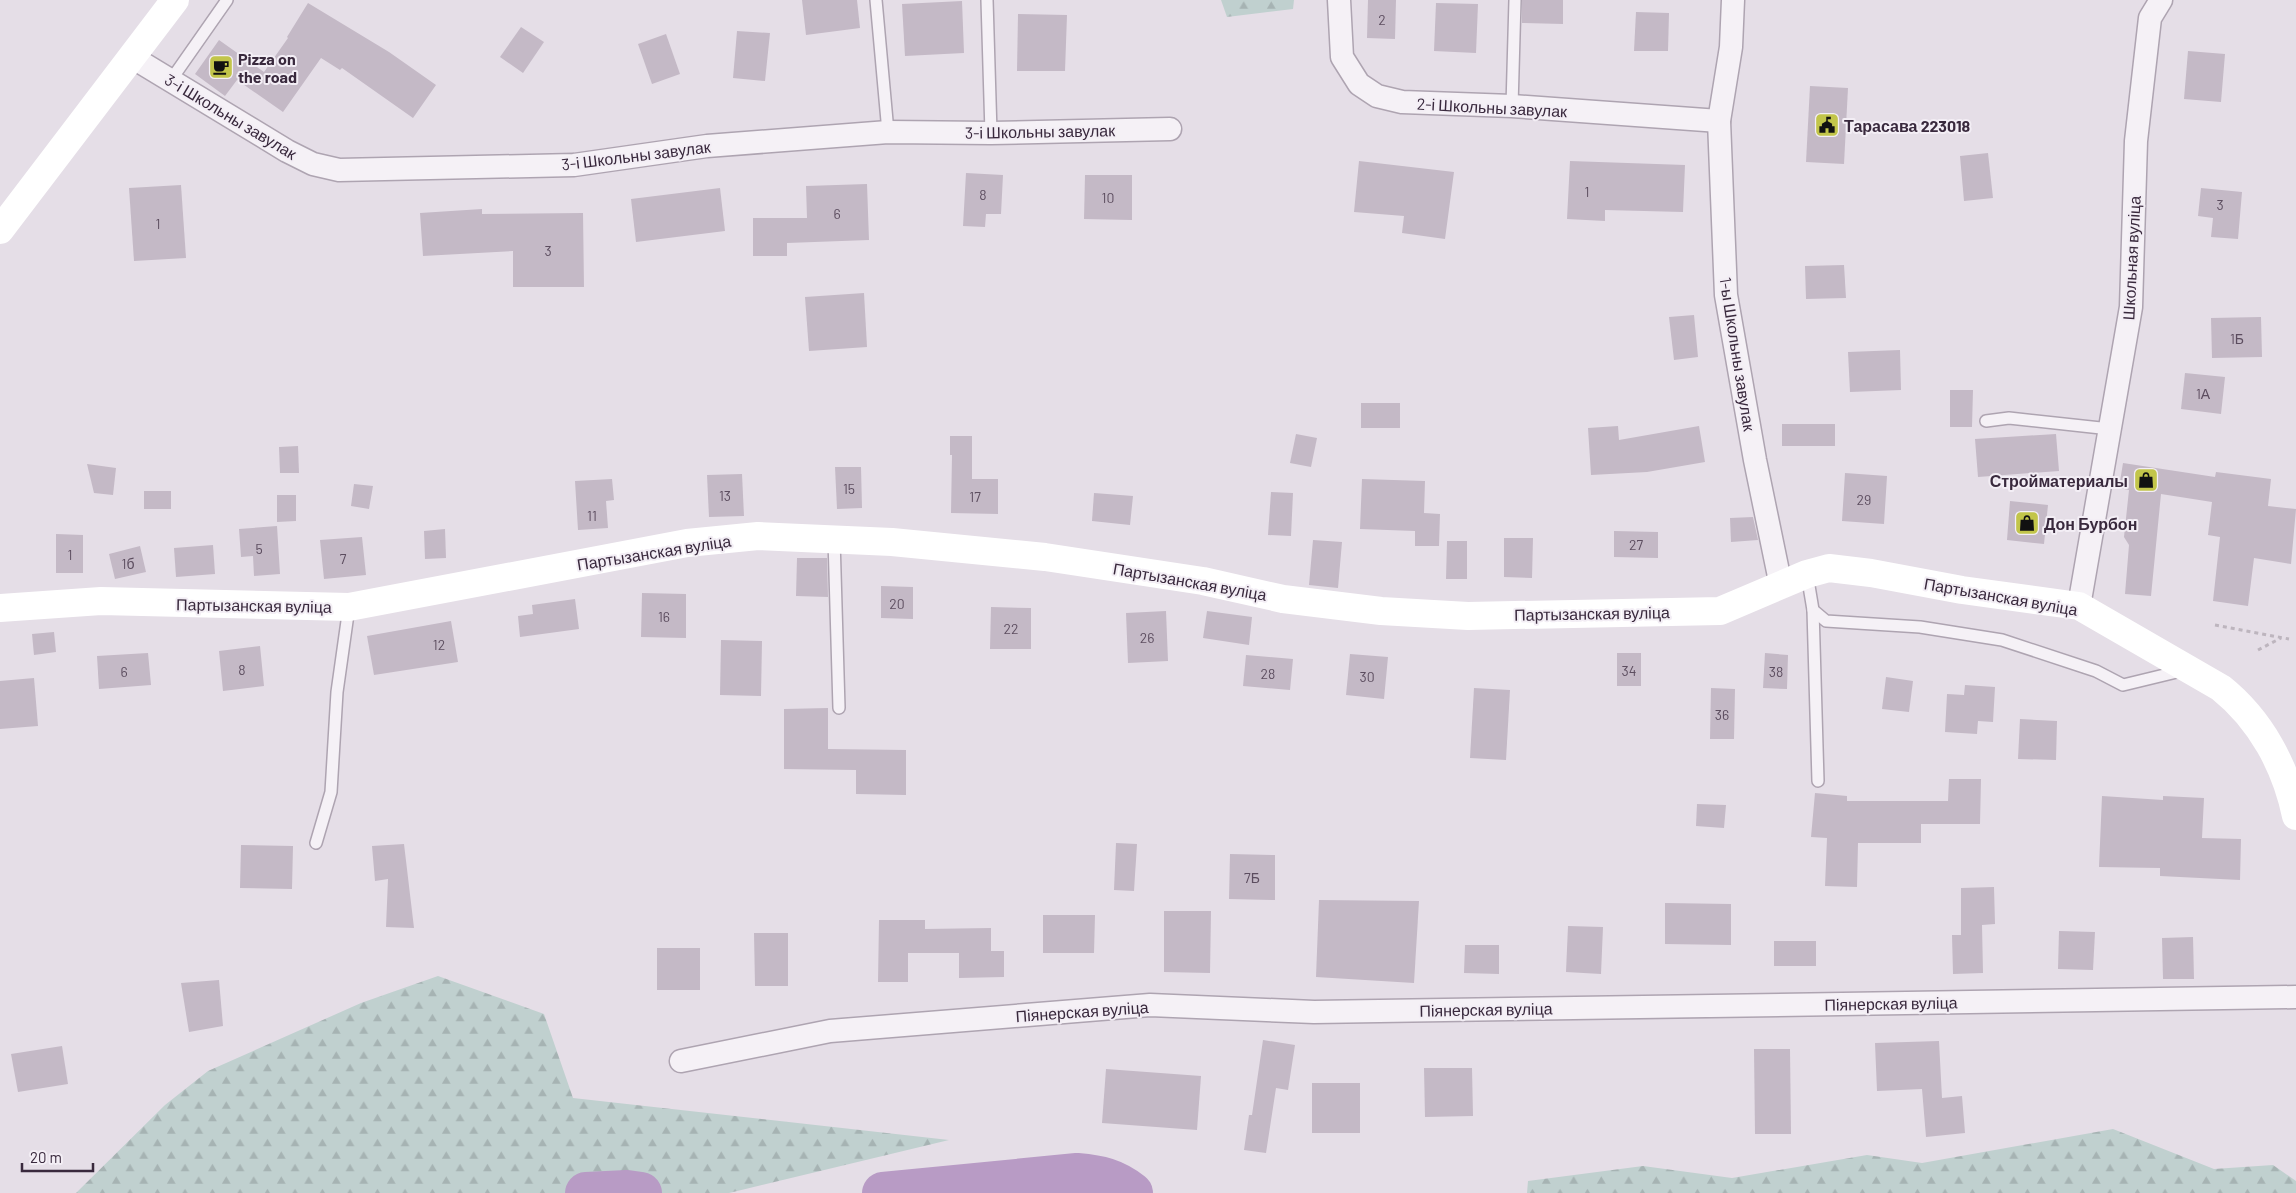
<svg xmlns="http://www.w3.org/2000/svg" width="2296" height="1193" font-family="Barlow,sans-serif">
<style>
.forest{fill:url(#forest-firs)}
.water{fill:url(#water-rules)}
.lines{fill:none;stroke-linecap:round;stroke-linejoin:round}
.river{stroke:#b89bc5;stroke-width:42}
.building{fill:#c4b9c6}
.lane-casing{stroke:#aea4b1;stroke-width:14}
.street-casing{stroke:#aea4b1;stroke-width:25}
.path{stroke:#bdb5be;stroke-width:3;stroke-dasharray:4 4;stroke-linecap:butt}
.lane{stroke:#f5f1f6;stroke-width:11}
.street{stroke:#f5f1f6;stroke-width:22}
.secondary{stroke:#fff;stroke-width:28}
.labels{text-anchor:middle;dominant-baseline:central;stroke-width:4;stroke-linejoin:round;paint-order:stroke}
.number-label{font-size:14px;fill:#5c4d5f}
.poi-label{font-size:16px;font-weight:bold;fill:#39293d;stroke:#f3eef5;text-anchor:start}
.street-label{font-size:16px;fill:#39293d;stroke:#f3eef5}
</style>
<defs>
<pattern id="forest-firs" width="22" height="20" patternUnits="userSpaceOnUse" patternTransform="scale(1.25)"><rect width="22" height="20" fill="#c0d0cf"/><path d="M5 1l3.5 6h-7zM16 11l3.5 6h-7z" fill="#a6b3b3"/></pattern>
<pattern id="water-rules" width="6" height="5" patternUnits="userSpaceOnUse" patternTransform="scale(1.25)"><rect width="6" height="5" fill="#b89bc5"/><path d="M0 2.5h6" fill="none" stroke="#977ea1"/></pattern>
</defs>
<rect width="100%" height="100%" fill="#e5dee7"/>
<g class="forest">
<polygon points="1221,0 1294,0 1293,9 1227,17"/>
<polygon points="438,976 544,1014 573,1098 949,1140 729,1193 76,1193 165,1105 208,1071 361,1003"/>
<polygon points="2113,1129 2214,1169 2273,1165 2296,1181 2296,1193 1527,1193 1528,1181 1643,1166 1732,1178 1867,1155 1922,1163"/>
</g>
<path class="water" d="M1071,1155L1111,1171L1117,1182L1113,1192C1087,1188 1065,1185 1046,1166L1055,1156Z"/>
<g class="lines">
<g class="river">
<polyline points="586,1193 627,1191 641,1193"/>
<path d="M883,1193L1077,1174C1100,1176 1114,1179 1132,1193"/>
</g>
</g>
<g class="building">
<polygon points="802,0 857,0 860,28 806,35"/>
<polygon points="1368,0 1396,0 1395,39 1367,38"/>
<polygon points="1522,0 1563,0 1563,24 1522,23"/>
<polygon points="962,1 964,53 905,56 902,4"/>
<polygon points="308,3 389,52 436,85 413,118 342,68 340,70 321,58 283,112 237,80 225,96 195,74 219,40 264,72 288,38 287,37"/>
<polygon points="1436,3 1478,4 1476,53 1434,51"/>
<polygon points="1636,12 1669,13 1668,51 1634,51"/>
<polygon points="1018,14 1067,15 1065,71 1017,71"/>
<polygon points="521,27 544,42 523,73 500,57"/>
<polygon points="737,31 770,33 765,81 733,78"/>
<polygon points="666,34 680,74 652,84 638,44"/>
<polygon points="2188,51 2225,54 2221,102 2184,99"/>
<polygon points="1810,86 1848,88 1844,164 1806,162"/>
<polygon points="1988,153 1993,198 1964,201 1960,156"/>
<polygon points="1359,161 1454,172 1445,239 1402,233 1404,216 1354,212"/>
<polygon points="1570,161 1685,165 1683,212 1605,210 1605,221 1567,219"/>
<polygon points="966,173 1003,175 1001,214 986,214 985,227 963,226"/>
<polygon points="1085,175 1132,175 1132,220 1084,219"/>
<polygon points="867,184 869,240 787,243 787,256 753,256 753,218 807,218 806,186"/>
<polygon points="181,185 186,258 134,261 129,188"/>
<polygon points="720,188 725,231 636,242 631,199"/>
<polygon points="2201,188 2242,192 2238,239 2211,237 2213,218 2198,216"/>
<polygon points="482,209 482,214 583,213 584,287 513,287 513,251 423,256 420,213"/>
<polygon points="1844,265 1846,298 1806,299 1805,266"/>
<polygon points="864,293 867,347 809,351 805,297"/>
<polygon points="1694,315 1698,357 1674,360 1669,317"/>
<polygon points="2261,317 2262,357 2212,358 2211,318"/>
<polygon points="1900,350 1901,390 1850,392 1848,352"/>
<polygon points="2185,373 2225,377 2221,414 2181,409"/>
<polygon points="1950,390 1973,390 1972,427 1950,427"/>
<rect x="1361" y="403" width="39" height="25"/>
<rect x="1782" y="424" width="53" height="22"/>
<polygon points="1618,426 1619,440 1699,426 1705,462 1647,472 1591,475 1588,428"/>
<polygon points="1296,434 1317,438 1311,467 1290,463"/>
<polygon points="2056,434 2059,471 1978,477 1975,439"/>
<polygon points="950,436 972,436 972,479 998,479 998,514 951,513 952,455 950,455"/>
<polygon points="298,446 299,473 280,473 279,447"/>
<polygon points="2123,463 2215,477 2216,472 2271,479 2268,506 2296,509 2291,564 2254,558 2248,606 2213,601 2220,537 2208,535 2212,502 2161,494 2151,596 2125,594 2129,545 2124,537 2129,490 2119,488"/>
<polygon points="87,464 116,468 113,495 94,493"/>
<polygon points="835,467 861,467 862,508 837,509"/>
<polygon points="1845,473 1887,476 1884,524 1842,521"/>
<polygon points="742,474 744,516 709,517 707,475"/>
<polygon points="612,479 614,500 606,501 608,528 578,530 575,481"/>
<polygon points="1362,479 1425,481 1424,513 1440,514 1439,546 1415,546 1415,531 1360,529"/>
<polygon points="354,484 373,486 369,509 351,506"/>
<rect x="144" y="491" width="27" height="18"/>
<polygon points="1271,492 1293,493 1291,536 1268,535"/>
<polygon points="1094,493 1133,496 1130,525 1092,521"/>
<polygon points="277,495 296,495 296,521 277,522"/>
<polygon points="2010,501 2048,505 2044,544 2007,540"/>
<polygon points="1753,517 1758,540 1731,542 1730,518"/>
<polygon points="277,526 280,574 254,576 253,556 241,557 239,529"/>
<polygon points="445,529 446,558 425,559 424,531"/>
<polygon points="1614,531 1658,532 1658,558 1614,557"/>
<polygon points="56,534 83,535 83,573 56,573"/>
<polygon points="362,537 366,575 324,579 320,540"/>
<polygon points="1504,538 1533,538 1532,578 1504,577"/>
<polygon points="1313,540 1342,542 1338,588 1309,585"/>
<polygon points="1447,541 1467,541 1467,579 1446,579"/>
<polygon points="213,545 215,574 176,577 174,548"/>
<polygon points="140,546 146,572 115,579 109,554"/>
<polygon points="797,558 827,558 828,597 796,596"/>
<polygon points="881,586 913,587 913,619 881,618"/>
<polygon points="642,593 686,594 686,638 641,637"/>
<polygon points="575,599 579,629 520,637 518,616 533,614 532,605"/>
<polygon points="991,607 1031,608 1031,649 990,649"/>
<polygon points="1166,611 1168,661 1128,663 1126,613"/>
<polygon points="1207,611 1252,617 1249,645 1203,638"/>
<polygon points="451,621 458,662 374,675 367,636"/>
<polygon points="54,632 56,652 34,655 32,634"/>
<polygon points="721,640 762,641 761,696 720,695"/>
<polygon points="260,646 264,686 223,691 219,651"/>
<polygon points="148,653 151,685 99,689 97,656"/>
<rect x="1617" y="653" width="24" height="33"/>
<polygon points="1765,653 1788,655 1787,689 1763,688"/>
<polygon points="1350,654 1388,657 1384,699 1346,695"/>
<polygon points="1246,655 1293,659 1290,690 1243,686"/>
<polygon points="1886,677 1913,681 1909,712 1882,709"/>
<polygon points="34,678 38,726 0,729 0,681"/>
<polygon points="1965,685 1995,687 1993,722 1978,721 1977,734 1945,732 1947,694 1964,695"/>
<polygon points="1474,688 1510,690 1506,760 1470,758"/>
<polygon points="1711,688 1735,689 1734,739 1710,739"/>
<polygon points="828,708 828,749 906,750 906,795 856,794 856,770 784,769 784,709"/>
<polygon points="2020,719 2057,721 2056,760 2018,759"/>
<polygon points="1949,779 1981,779 1980,824 1921,824 1921,843 1858,843 1857,887 1825,886 1827,838 1811,837 1815,793 1847,796 1847,801 1948,801"/>
<polygon points="2102,796 2163,800 2163,796 2204,798 2202,838 2241,839 2240,880 2160,876 2160,868 2099,867"/>
<polygon points="1697,804 1726,805 1724,828 1696,826"/>
<polygon points="1116,843 1137,844 1134,891 1114,890"/>
<polygon points="404,844 414,928 386,927 388,879 375,881 372,846"/>
<polygon points="241,845 293,846 292,889 240,888"/>
<polygon points="1230,854 1275,855 1275,900 1229,899"/>
<polygon points="1994,887 1995,924 1982,925 1983,973 1953,974 1952,935 1961,935 1961,888"/>
<polygon points="1319,900 1419,901 1414,983 1316,977"/>
<polygon points="1665,903 1731,904 1731,945 1665,944"/>
<polygon points="1164,911 1211,911 1210,973 1164,972"/>
<polygon points="1043,915 1095,915 1094,953 1043,953"/>
<polygon points="879,920 925,920 925,929 991,928 991,951 1004,951 1004,977 959,978 959,953 908,953 908,982 878,982"/>
<polygon points="1568,926 1603,927 1601,974 1566,972"/>
<polygon points="2059,931 2095,932 2093,970 2058,969"/>
<polygon points="754,933 788,933 788,986 755,986"/>
<polygon points="2193,937 2194,979 2163,979 2162,938"/>
<rect x="1774" y="941" width="42" height="25"/>
<polygon points="1465,945 1499,945 1499,974 1464,973"/>
<rect x="657" y="948" width="43" height="42"/>
<polygon points="219,980 223,1026 189,1032 181,983"/>
<polygon points="1263,1040 1295,1045 1288,1090 1276,1088 1266,1153 1244,1150 1249,1115 1252,1115"/>
<polygon points="1939,1041 1942,1098 1962,1096 1965,1133 1926,1137 1922,1089 1877,1091 1875,1043"/>
<polygon points="62,1046 68,1084 18,1092 11,1054"/>
<polygon points="1754,1049 1790,1049 1791,1134 1755,1134"/>
<polygon points="1424,1068 1472,1068 1473,1116 1425,1117"/>
<polygon points="1106,1069 1201,1076 1197,1130 1102,1123"/>
<rect x="1312" y="1083" width="48" height="50"/>
</g>
<g class="lines">
<defs>
<g id="lane">
<polyline points="876,0 888,132"/>
<polyline points="987,0 991,133"/>
<polyline points="171,80 227,0"/>
<polyline points="1512,106 1515,0"/>
<polyline points="1986,421 2009,418 2110,429"/>
<polyline points="834,539 839,708"/>
<polyline points="1807,574 1813,610 1826,621 1920,627 2002,640 2096,671 2123,685 2185,670"/>
<polyline points="1813,610 1818,781"/>
<polyline points="316,843 331,792 337,692 349,607"/>
</g>
<g id="street">
<polyline points="1339,0 1342,57 1359,84 1377,96 1402,102 1512,106 1719,121"/>
<polyline points="1733,0 1731,47 1719,121 1726,295 1755,460 1781,586"/>
<polyline points="132,57 287,151 313,164 339,170 574,165 707,146 888,132 991,133 1170,129"/>
<polyline points="2079,606 2131,307 2136,141 2150,18 2161,0"/>
<polyline points="681,1061 830,1031 1150,1005 1314,1012 2296,997"/>
</g>
</defs>
<use href="#lane" class="lane-casing"/>
<use href="#street" class="street-casing"/>
<g class="path">
<polyline points="2215,625 2289,639"/>
<polyline points="2258,650 2281,638"/>
</g>
<use href="#lane" class="lane"/>
<use href="#street" class="street"/>
<g class="secondary">
<polyline points="0,230 175,0"/>
<path d="M0,608L101,601L349,607L687,543L758,536L892,542L1045,557L1203,581L1283,599L1381,611L1468,616L1720,611L1807,574L1829,568L1871,573L1962,590L2079,606L2221,688C2261,720 2286,767 2296,816"/>
</g>
</g>
<defs>
<symbol id="cafe-square" viewBox="-11 -11 22 22"><rect x="-9" y="-9" width="18" height="18" rx="4" fill="#c2c54a" stroke="#f3eef5"/><path d="M-5.5-4.5H6V0H3Q3 3.5 0 3.5H-2.5Q-5.5 3.5-5.5 0ZM3-3.2v2h1.7v-2ZM-6 4.5H4V6H-6Z" fill="#111"/></symbol>
<symbol id="civic-square" viewBox="-11 -11 22 22"><rect x="-9" y="-9" width="18" height="18" rx="4" fill="#c2c54a" stroke="#f3eef5"/><path d="M-.6-6.5H3V-4.5H.6V-3L4-1V1h2V6H-6V1h2V-1L-.6-3ZM-1.2 2.5V6h2.4V2.5Z" fill="#111"/></symbol>
<symbol id="shop-square" viewBox="-11 -11 22 22"><rect x="-9" y="-9" width="18" height="18" rx="4" fill="#c2c54a" stroke="#f3eef5"/><path d="M-5-2.5h2.3a2.7 3.5 0 0 1 5.4 0H5L5.5 6h-11ZM-1.5-2.5h3a1.5 2.3 0 0 0-3 0Z" fill="#111"/></symbol>
</defs>
<g fill-rule="evenodd">
<use href="#cafe-square" x="207" y="53" width="28" height="28"/>
<use href="#civic-square" x="1813" y="111" width="28" height="28"/>
<use href="#shop-square" x="2132" y="466" width="28" height="28"/>
<use href="#shop-square" x="2013" y="509" width="28" height="28"/>
</g>
<g class="labels">
<g class="number-label">
<text x="1382" y="19">2</text>
<text x="1587" y="191">1</text>
<text x="983" y="194">8</text>
<text x="1108" y="197">10</text>
<text x="2220" y="204">3</text>
<text x="837" y="213">6</text>
<text x="158" y="223">1</text>
<text x="548" y="250">3</text>
<text x="2237" y="338">1Б</text>
<text x="2203" y="393">1А</text>
<text x="849" y="488">15</text>
<text x="725" y="495">13</text>
<text x="975" y="496">17</text>
<text x="1864" y="499">29</text>
<text x="592" y="515">11</text>
<text x="1636" y="544">27</text>
<text x="259" y="548">5</text>
<text x="70" y="554">1</text>
<text x="343" y="558">7</text>
<text x="128" y="563">1б</text>
<text x="897" y="603">20</text>
<text x="664" y="616">16</text>
<text x="1011" y="628">22</text>
<text x="1147" y="637">26</text>
<text x="439" y="644">12</text>
<text x="242" y="669">8</text>
<text x="1629" y="670">34</text>
<text x="124" y="671">6</text>
<text x="1776" y="671">38</text>
<text x="1268" y="673">28</text>
<text x="1367" y="676">30</text>
<text x="1722" y="714">36</text>
<text x="1252" y="877">7Б</text>
</g>
<g class="poi-label">
<text x="238" y="58">Pizza on<tspan x="238" dy="18">the road</tspan></text>
<text x="1844" y="125">Тарасава 223018</text>
<text x="2128" y="480" text-anchor="end">Стройматериалы</text>
<text x="2044" y="523">Дон Бурбон</text>
</g>
<g class="street-label">
<text transform="translate(1492 107) rotate(3)">2-і Школьны завулак</text>
<text transform="translate(231 116) rotate(31)">3-і Школьны завулак</text>
<text transform="translate(1040 131) rotate(-1)">3-і Школьны завулак</text>
<text transform="translate(636 155) rotate(-7)">3-і Школьны завулак</text>
<text transform="translate(2131 258) rotate(-87)">Школьная вуліца</text>
<text transform="translate(1738 354) rotate(81)">1-ы Школьны завулак</text>
<text transform="translate(654 552) rotate(-9)">Партызанская вуліца</text>
<text transform="translate(1190 581) rotate(10)">Партызанская вуліца</text>
<text transform="translate(2001 596) rotate(10)">Партызанская вуліца</text>
<text transform="translate(254 605) rotate(1)">Партызанская вуліца</text>
<text transform="translate(1592 613) rotate(-1)">Партызанская вуліца</text>
<text transform="translate(1891 1003) rotate(-1)">Піянерская вуліца</text>
<text transform="translate(1486 1009) rotate(-1)">Піянерская вуліца</text>
<text transform="translate(1082 1011) rotate(-4)">Піянерская вуліца</text>
</g>
</g>
<path d="M22 1163v8h71v-8" fill="none" stroke="#39293d" stroke-width="2.5"/>
<text x="30" y="1163" font-size="15" fill="#39293d" stroke="#f3eef5" stroke-width="4" paint-order="stroke">20 m</text>
</svg>
